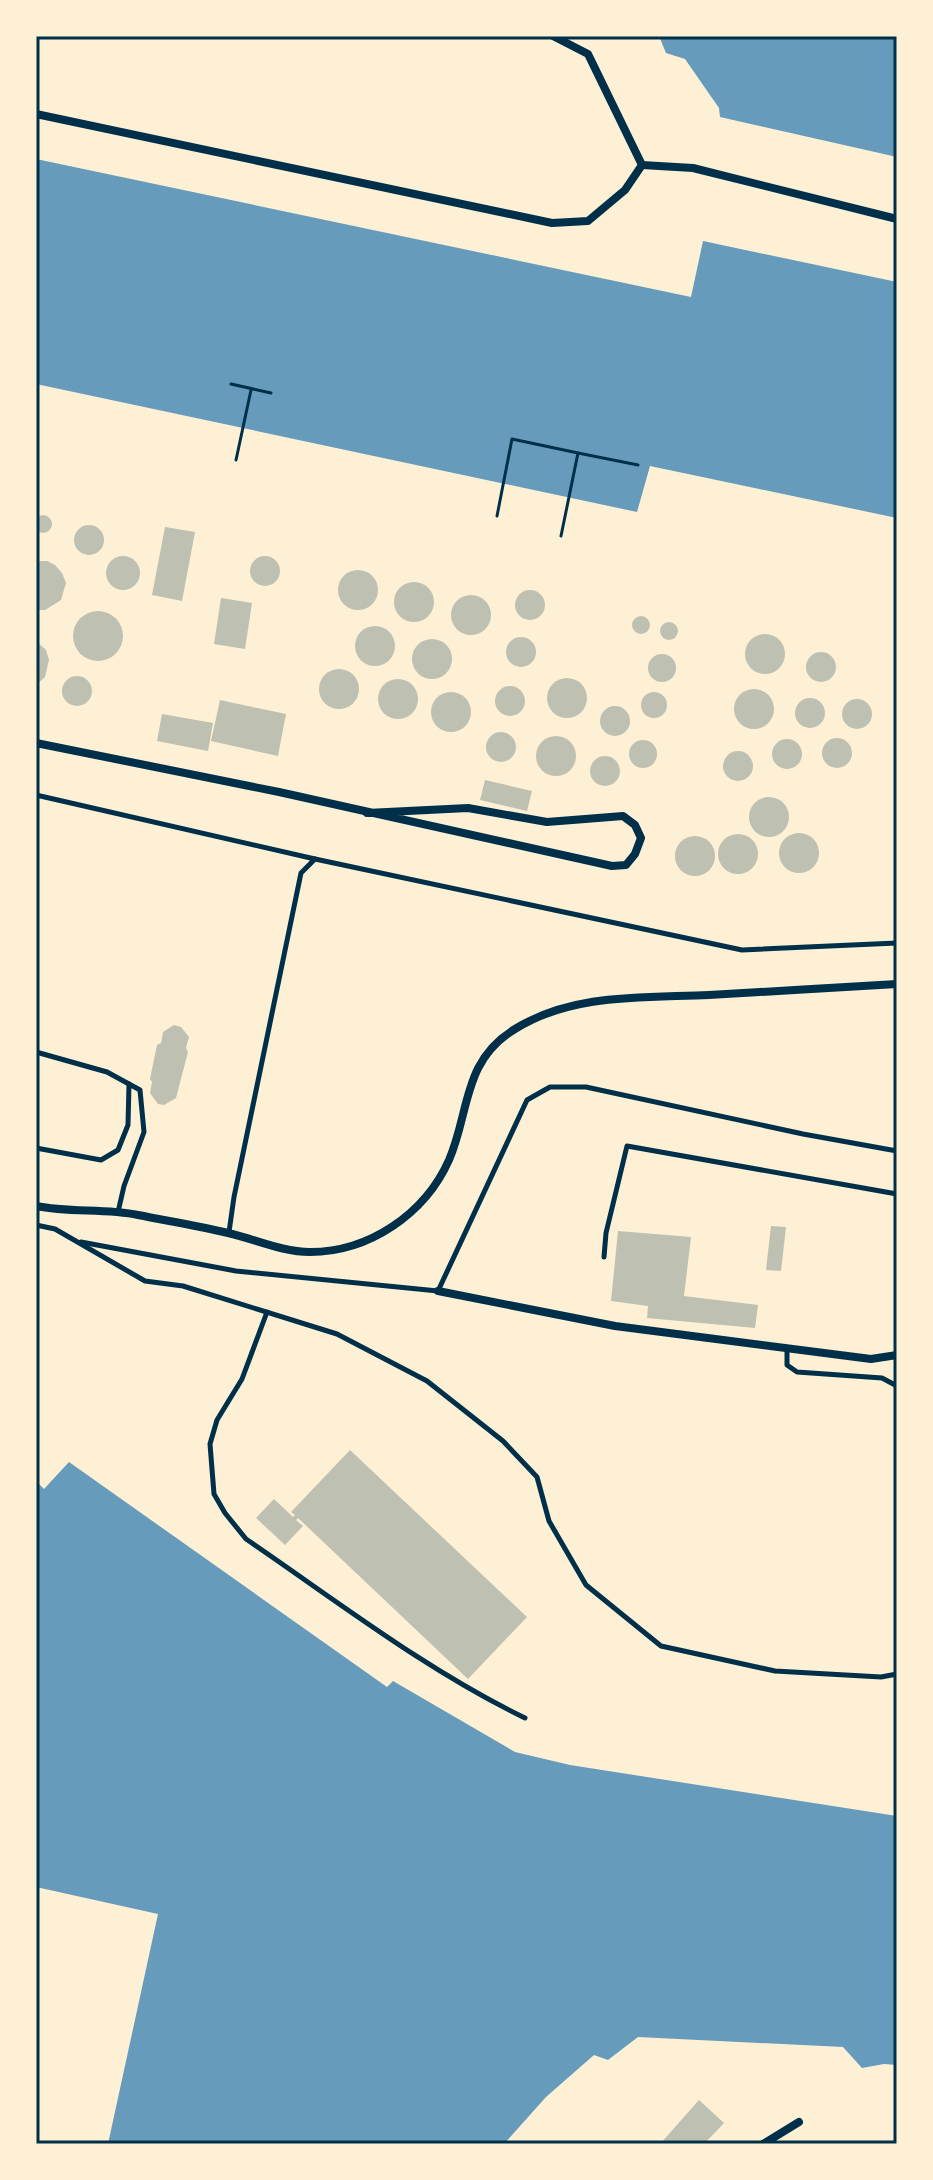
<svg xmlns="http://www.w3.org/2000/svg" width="933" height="2180" font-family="Barlow,sans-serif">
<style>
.water{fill:#669bbc}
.building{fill:#bec0b2}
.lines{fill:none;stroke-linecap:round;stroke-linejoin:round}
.path{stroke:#003049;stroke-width:3}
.service{stroke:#003049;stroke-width:5}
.minor{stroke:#003049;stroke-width:8}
.neatline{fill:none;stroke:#003049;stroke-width:3}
</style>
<rect width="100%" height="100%" fill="#fdf0d5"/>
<g class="water">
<polygon points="659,36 897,36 897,157 720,117 719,108 685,59 666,53"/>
<polygon points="36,159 691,297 703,241 897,282 897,518 650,466 637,512 36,384"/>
<polygon points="69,1462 387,1687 393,1681 515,1752 570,1765 897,1816 897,2065 884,2064 862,2068 843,2047 638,2037 608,2060 594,2055 546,2097 504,2144 108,2144 158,1914 36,1887 36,1481 44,1489"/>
</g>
<g class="building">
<circle cx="43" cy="524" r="9"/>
<circle cx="89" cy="540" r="15"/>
<polygon points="165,527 195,532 182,601 152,595"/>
<circle cx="265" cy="571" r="15"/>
<circle cx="123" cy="573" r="17"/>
<polygon points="36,561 47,561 55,565 62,573 66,583 61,600 45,610 36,610"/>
<circle cx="358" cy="590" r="20"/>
<circle cx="414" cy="602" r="20"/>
<circle cx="530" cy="605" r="15"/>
<circle cx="471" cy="615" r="20"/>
<polygon points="221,598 252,603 245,649 214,644"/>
<circle cx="98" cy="636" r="25"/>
<circle cx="641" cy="625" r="9"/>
<circle cx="669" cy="631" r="9"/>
<circle cx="375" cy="646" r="20"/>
<circle cx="765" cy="654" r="20"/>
<circle cx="521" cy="652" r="15"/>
<circle cx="432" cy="659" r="20"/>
<polygon points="36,641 46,650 49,660 45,677 36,685"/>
<circle cx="821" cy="667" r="15"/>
<circle cx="662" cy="668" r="14"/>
<circle cx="339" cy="689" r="20"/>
<circle cx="77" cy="691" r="15"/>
<circle cx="567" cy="698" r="20"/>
<circle cx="398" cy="699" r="20"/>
<circle cx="510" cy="701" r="15"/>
<circle cx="754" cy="709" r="20"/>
<circle cx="451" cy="712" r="20"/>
<circle cx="654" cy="705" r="13"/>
<circle cx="810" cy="713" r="15"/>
<circle cx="857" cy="714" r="15"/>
<polygon points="220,700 286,714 278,756 211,741"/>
<circle cx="615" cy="721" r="15"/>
<polygon points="162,714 213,723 208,751 157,741"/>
<circle cx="501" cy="747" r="15"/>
<circle cx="556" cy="756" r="20"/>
<circle cx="837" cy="753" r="15"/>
<circle cx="787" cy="754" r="15"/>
<circle cx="643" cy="754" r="14"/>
<circle cx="738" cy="766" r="15"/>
<circle cx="605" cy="771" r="15"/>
<polygon points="485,780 532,791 527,811 480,800"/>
<circle cx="769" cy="817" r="20"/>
<circle cx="799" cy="853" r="20"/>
<circle cx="738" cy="854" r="20"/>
<circle cx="695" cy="856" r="20"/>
<polygon points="174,1025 181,1027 189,1037 186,1048 188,1052 176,1098 164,1105 158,1104 150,1093 152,1082 150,1079 157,1045 161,1043 163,1032"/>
<polygon points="771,1226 786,1227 781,1271 766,1270"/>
<polygon points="618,1231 691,1237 684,1296 758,1305 755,1328 647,1318 648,1306 611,1301"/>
<polygon points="350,1450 527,1617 468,1679 298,1518 296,1520 303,1526 285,1545 256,1518 274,1499 293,1517 295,1515 291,1512"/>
<polygon points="699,2100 724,2123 704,2144 660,2144"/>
</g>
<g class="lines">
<g class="path">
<polyline points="231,384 271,393"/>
<polyline points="578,453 638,465"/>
<polyline points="236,460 251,390"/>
<polyline points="497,516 512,439 578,453 561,536"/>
</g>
<g class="service">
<polyline points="36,795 315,859 301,873 234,1197 229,1232"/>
<polyline points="315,859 742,950 897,943"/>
<polyline points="36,1052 107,1072 140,1090 144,1132 124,1186 118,1212"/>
<polyline points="36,1148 101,1160 118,1150 128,1125 129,1084"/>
<polyline points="36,1225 55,1229 145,1281 183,1286 337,1334 427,1381 503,1441 537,1477 549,1521 586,1585 661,1646 775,1671 881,1677 897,1674"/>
<polyline points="81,1242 236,1271 438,1291 527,1100 550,1087 586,1087 803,1134 897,1151"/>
<polyline points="604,1257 606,1233 627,1146 897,1194"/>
<path d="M267,1312L242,1379L217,1420L210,1444L214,1494L225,1513L246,1539C337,1601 426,1670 525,1718"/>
<polyline points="787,1348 787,1365 797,1372 882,1378 897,1386"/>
</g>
<g class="minor">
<polyline points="553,36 588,54 642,165"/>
<polyline points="36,114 552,223 588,221 625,190 642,165"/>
<polyline points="642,165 693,168 897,219"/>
<polyline points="36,743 279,792 612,866 626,865 635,854 641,838 635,825 623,816 547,822 468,808 367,813"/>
<path d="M36,1206C70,1213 105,1208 138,1215C168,1221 198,1226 228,1233C255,1239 282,1252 310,1252C369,1252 425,1214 449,1160C470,1112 462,1061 515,1029C573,993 643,998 709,995C772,991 834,988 897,984"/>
<polyline points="438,1291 615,1326 871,1359 897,1355"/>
<polyline points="763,2144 799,2122"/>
</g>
</g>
<rect width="933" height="2180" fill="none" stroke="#fdf0d5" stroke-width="76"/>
<rect x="38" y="38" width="857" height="2104" class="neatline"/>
</svg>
